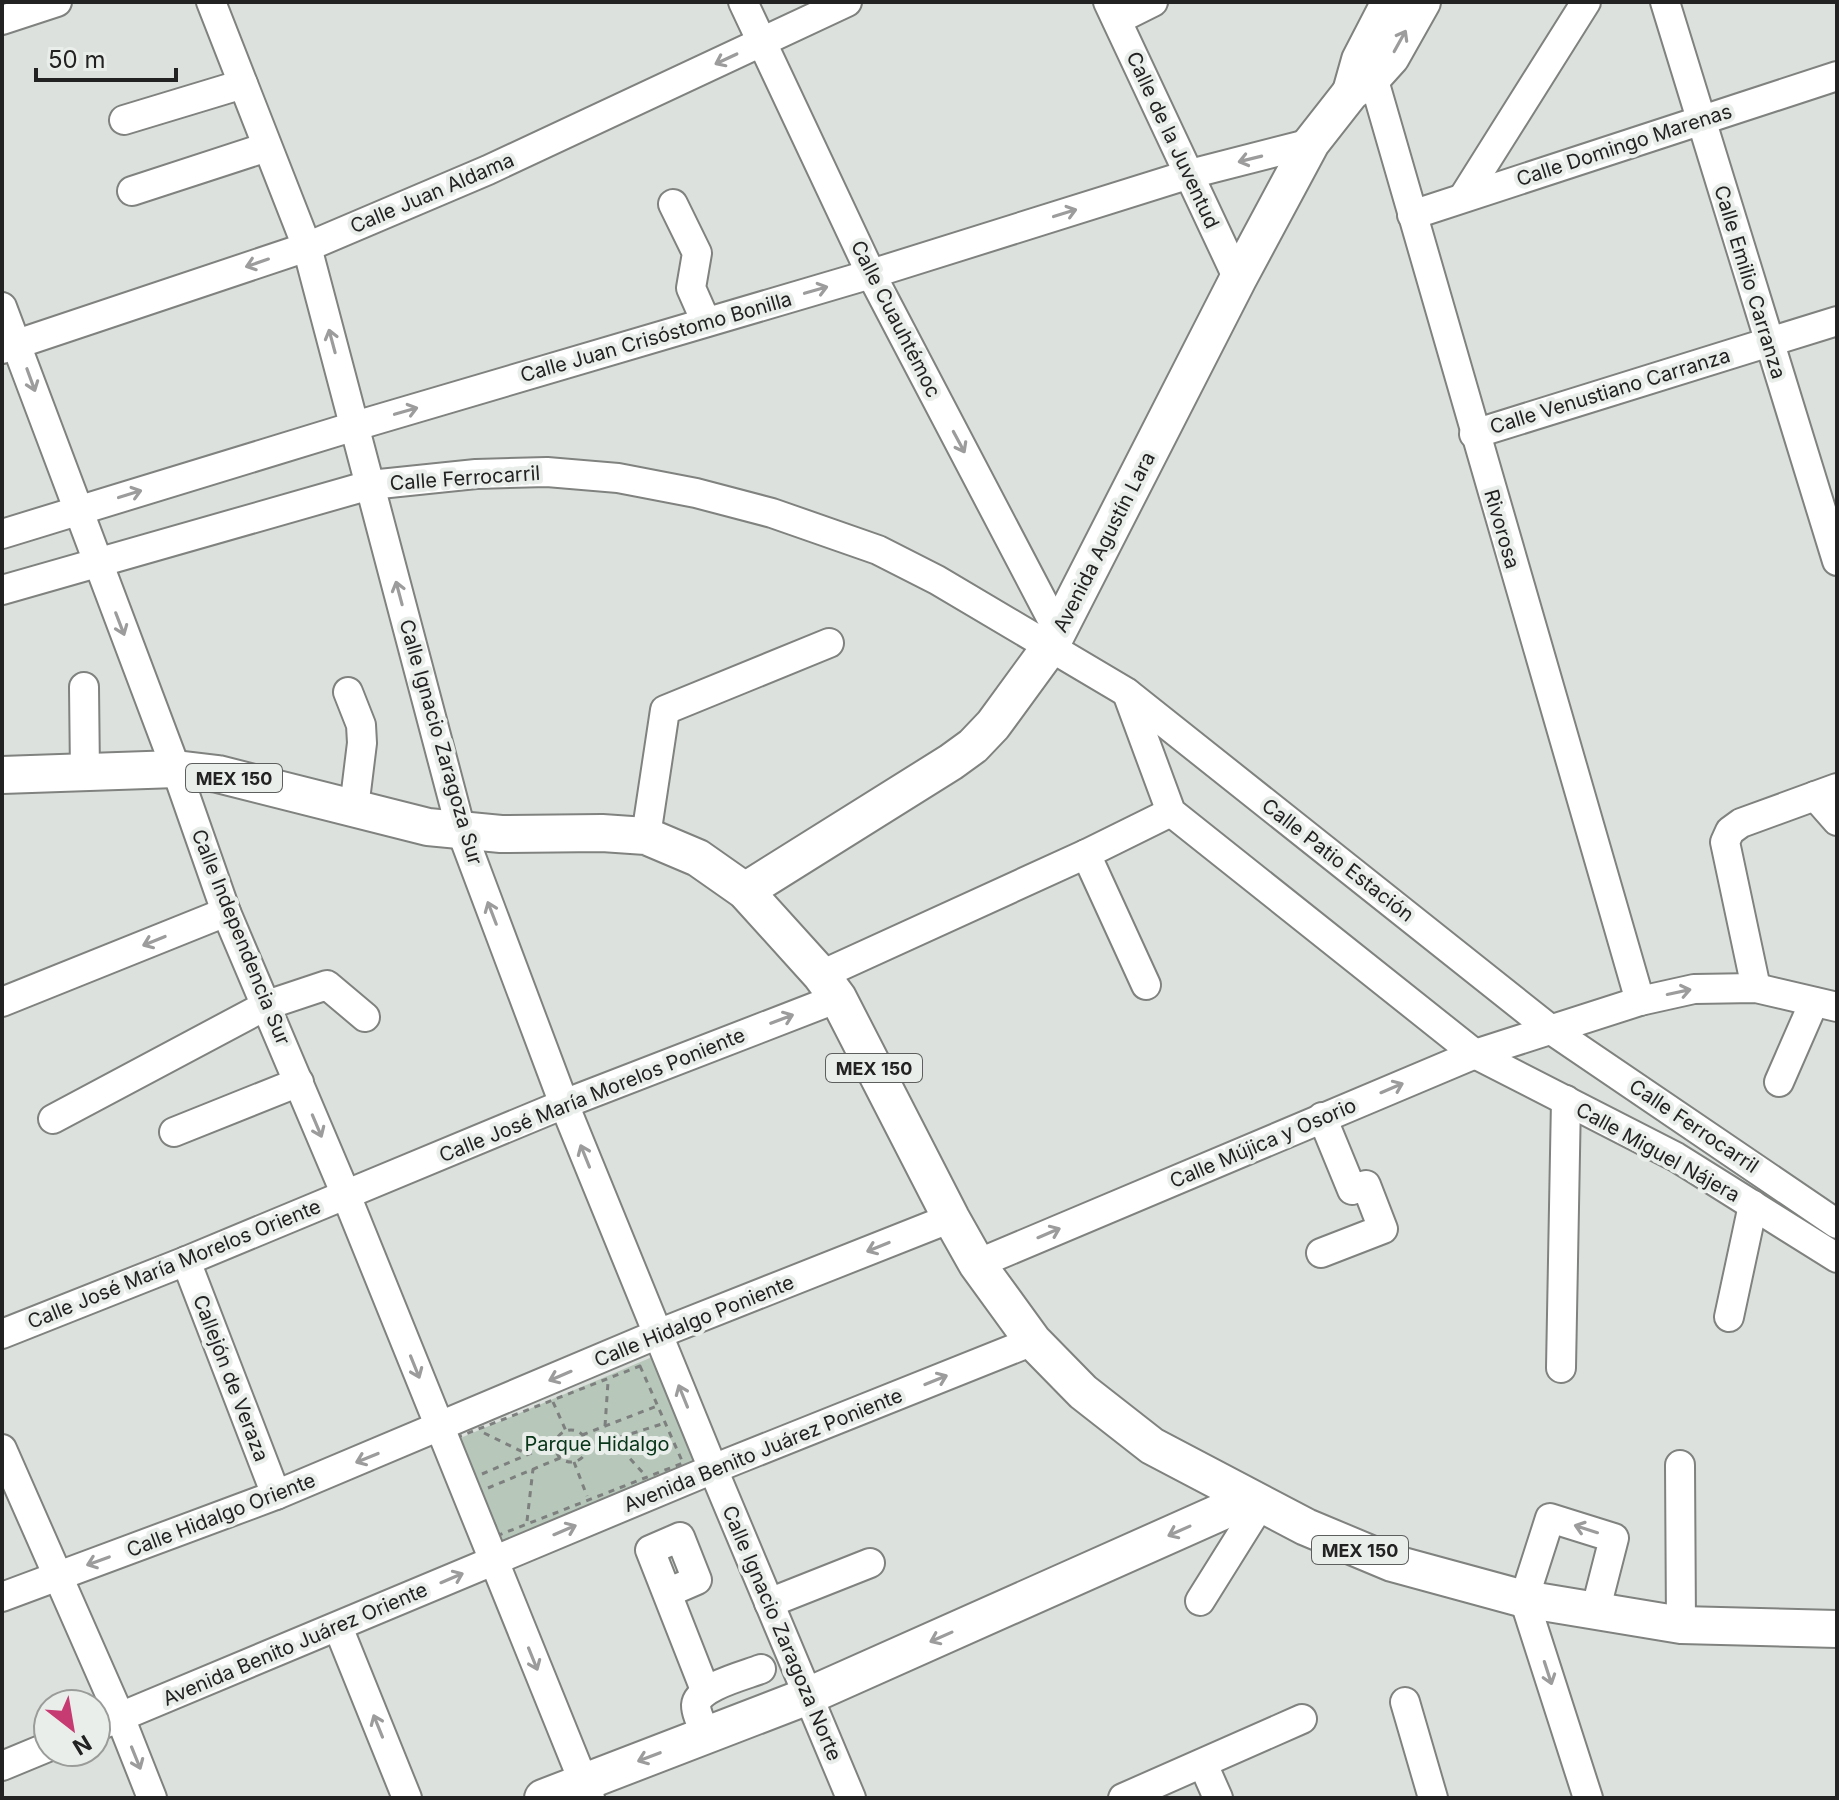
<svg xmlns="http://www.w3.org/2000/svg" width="1839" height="1800" font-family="Inter,sans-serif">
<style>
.green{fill:#b7c7ba}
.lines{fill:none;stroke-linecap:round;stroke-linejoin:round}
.minor-casing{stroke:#7f827f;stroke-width:32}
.major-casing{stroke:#7f827f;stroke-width:40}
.path{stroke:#7d807e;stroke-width:3;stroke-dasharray:6 6;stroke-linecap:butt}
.minor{stroke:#fff;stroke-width:28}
.major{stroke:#fff;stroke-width:36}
.oneway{stroke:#9b9c9b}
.labels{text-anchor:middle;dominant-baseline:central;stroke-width:8;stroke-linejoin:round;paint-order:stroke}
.shield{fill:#eaeeeb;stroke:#5d5f5e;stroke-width:2}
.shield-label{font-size:18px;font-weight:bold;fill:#212221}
.street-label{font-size:20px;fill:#212221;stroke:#eaeeeb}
.park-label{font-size:20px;fill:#073619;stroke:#eaeeeb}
</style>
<rect width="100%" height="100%" fill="#dde1de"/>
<polygon class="green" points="657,1355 697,1466 501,1549 451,1442"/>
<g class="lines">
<defs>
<g id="minor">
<polyline points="211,2 307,247 461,830 564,1104 713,1469 851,1798"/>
<polyline points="743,2 871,274 1058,631"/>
<polyline points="1108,2 1238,279"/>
<polyline points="1665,2 1837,561"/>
<polyline points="2,20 57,2"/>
<polyline points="1117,20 1153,2"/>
<polyline points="1363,63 1373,77 1640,1001"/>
<polyline points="124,120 243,84"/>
<polyline points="132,191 267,147"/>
<polyline points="1464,196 1586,2"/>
<polyline points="673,204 697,253 691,288 706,322"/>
<polyline points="1412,215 1837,76"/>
<polyline points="2,307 176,769 226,912 346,1195 590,1798"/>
<polyline points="2,349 307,247 488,170 847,2"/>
<polyline points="1474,434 1837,321"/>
<polyline points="2,534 355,426 871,274 1190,174 1311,143"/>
<polyline points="2,590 370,485 476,474 547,472 618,478 696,493 772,513 878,550 937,580 1126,692 1550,1029 1837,1224"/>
<polyline points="84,687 85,773"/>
<polyline points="348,692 361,725 362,743 354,808"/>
<polyline points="1127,693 1171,812 1475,1054 1676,1157 1837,1258"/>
<polyline points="1815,796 1837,821"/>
<polyline points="646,836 665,710 829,643"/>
<polyline points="1086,854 1146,985"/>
<polyline points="821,975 1086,854 1171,812"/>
<polyline points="1756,988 1725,842 1730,831 1741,823 1837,788"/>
<polyline points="2,1002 226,912"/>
<polyline points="1779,1082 1814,1002"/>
<polyline points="53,1119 267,1005 327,985 365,1017"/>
<polyline points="174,1132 299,1082"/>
<polyline points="1321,1253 1383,1229 1366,1185 1352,1190 1322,1117"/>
<polyline points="186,1261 276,1495"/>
<polyline points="977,1264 1475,1054 1640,1001 1694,989 1756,988 1837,1007"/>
<polyline points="1729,1317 1753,1205"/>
<polyline points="2,1334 186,1261 564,1104 838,998"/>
<polyline points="1561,1368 1566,1100"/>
<polyline points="2,1449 120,1717 152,1798"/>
<polyline points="1680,1465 1681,1625"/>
<polyline points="667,1593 697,1580 680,1537 650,1550 705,1690"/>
<polyline points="2,1597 276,1495 658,1334 951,1218"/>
<polyline points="1200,1601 1260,1505"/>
<polyline points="769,1603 870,1563"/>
<polyline points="338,1627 407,1798"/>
<polyline points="1405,1702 1433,1798"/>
<polyline points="96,1727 713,1469 1033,1341"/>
<path d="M707,1735C703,1726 696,1715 696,1705C697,1687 746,1675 761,1669"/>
<polyline points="1203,1764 1218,1798"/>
<polyline points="2,1766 48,1747"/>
<polyline points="1123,1798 1302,1719"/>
<polyline points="1588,1798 1524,1599 1550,1518 1614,1538 1595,1612"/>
</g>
<g id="major">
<polyline points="1351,92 1360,60 1390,2"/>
<polyline points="2,775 176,769 218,774 428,827 501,834 602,833 646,836 698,858 745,891 821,975 838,998 951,1218 977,1264 1033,1341 1083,1392 1152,1446 1306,1527 1392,1563 1524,1599 1681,1625 1837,1629"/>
<polyline points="745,891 951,762 973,746 993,725 1050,647 1238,279 1311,143 1351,92 1373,77 1391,57 1422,2"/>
<polyline points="543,1798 808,1696 1250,1499"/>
</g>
</defs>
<use href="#minor" class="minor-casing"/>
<use href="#major" class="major-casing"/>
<g class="path">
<polygon points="640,1366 683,1463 499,1535 458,1437"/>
<polyline points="553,1402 566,1431"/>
<polyline points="605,1426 608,1382"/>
<circle cx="571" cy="1446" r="16"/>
<polyline points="484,1433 527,1454"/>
<polyline points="582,1435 657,1406"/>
<polyline points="614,1441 644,1474"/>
<polyline points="586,1448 665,1423"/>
<polyline points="574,1462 587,1496"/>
<polyline points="482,1474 555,1443"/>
<polyline points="488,1488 560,1458"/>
<polyline points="527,1521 533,1469"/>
</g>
<use href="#minor" class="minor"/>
<use href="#major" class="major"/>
</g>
<defs><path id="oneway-shaft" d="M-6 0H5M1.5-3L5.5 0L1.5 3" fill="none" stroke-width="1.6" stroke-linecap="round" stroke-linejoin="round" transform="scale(2)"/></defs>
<g class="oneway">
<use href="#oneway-shaft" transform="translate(1400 41) rotate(-61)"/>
<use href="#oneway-shaft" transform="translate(726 59) rotate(155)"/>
<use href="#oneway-shaft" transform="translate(1250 159) rotate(166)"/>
<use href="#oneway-shaft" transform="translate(1065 213) rotate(-17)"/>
<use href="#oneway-shaft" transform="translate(257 263) rotate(161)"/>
<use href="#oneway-shaft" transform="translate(816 290) rotate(-16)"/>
<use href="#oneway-shaft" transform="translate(332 341) rotate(-105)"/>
<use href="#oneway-shaft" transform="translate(31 380) rotate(70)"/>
<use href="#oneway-shaft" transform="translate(406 411) rotate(-16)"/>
<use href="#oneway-shaft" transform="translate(959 442) rotate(62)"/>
<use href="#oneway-shaft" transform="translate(130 494) rotate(-17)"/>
<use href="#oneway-shaft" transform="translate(399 593) rotate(-105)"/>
<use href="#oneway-shaft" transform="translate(120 624) rotate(69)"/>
<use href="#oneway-shaft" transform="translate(492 913) rotate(-111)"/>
<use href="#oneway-shaft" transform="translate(154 941) rotate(158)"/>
<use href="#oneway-shaft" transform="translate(1679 992) rotate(-12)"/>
<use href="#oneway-shaft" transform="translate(782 1019) rotate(-21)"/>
<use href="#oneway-shaft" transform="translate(1392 1088) rotate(-23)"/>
<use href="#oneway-shaft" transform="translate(317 1126) rotate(67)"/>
<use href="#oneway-shaft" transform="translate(585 1156) rotate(-112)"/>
<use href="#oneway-shaft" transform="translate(1049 1233) rotate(-23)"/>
<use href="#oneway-shaft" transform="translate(878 1247) rotate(158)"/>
<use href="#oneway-shaft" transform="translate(415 1367) rotate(68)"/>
<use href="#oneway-shaft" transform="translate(560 1376) rotate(157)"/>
<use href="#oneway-shaft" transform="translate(936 1380) rotate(-22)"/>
<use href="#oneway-shaft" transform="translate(683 1396) rotate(-112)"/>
<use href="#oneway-shaft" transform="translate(367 1458) rotate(158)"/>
<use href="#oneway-shaft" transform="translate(1586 1529) rotate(-162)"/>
<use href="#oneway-shaft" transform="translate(565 1530) rotate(-23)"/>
<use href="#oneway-shaft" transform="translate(1179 1531) rotate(156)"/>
<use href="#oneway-shaft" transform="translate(98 1561) rotate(160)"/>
<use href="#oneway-shaft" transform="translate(452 1578) rotate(-23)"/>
<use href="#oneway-shaft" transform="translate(941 1637) rotate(156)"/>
<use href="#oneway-shaft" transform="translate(533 1659) rotate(68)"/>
<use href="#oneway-shaft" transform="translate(1548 1673) rotate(72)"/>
<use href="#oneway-shaft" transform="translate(378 1726) rotate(-112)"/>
<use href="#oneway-shaft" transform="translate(649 1757) rotate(159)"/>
<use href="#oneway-shaft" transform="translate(136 1758) rotate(68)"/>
</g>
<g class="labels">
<g class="shield">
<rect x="186" y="764" width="96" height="28" rx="6"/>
<rect x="826" y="1054" width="96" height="28" rx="6"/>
<rect x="1312" y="1536" width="96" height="28" rx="6"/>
</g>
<g class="shield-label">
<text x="234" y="778">MEX 150</text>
<text x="874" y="1068">MEX 150</text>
<text x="1360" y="1550">MEX 150</text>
</g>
<g class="street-label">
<text transform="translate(1173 140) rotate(65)">Calle de la Juventud</text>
<text transform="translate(1624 145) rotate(-18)">Calle Domingo Marenas</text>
<text transform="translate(432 193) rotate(-23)">Calle Juan Aldama</text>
<text transform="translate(1750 282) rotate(73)">Calle Emilio Carranza</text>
<text transform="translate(896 319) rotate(63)">Calle Cuauhtémoc</text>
<text transform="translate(656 337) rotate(-16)">Calle Juan Crisóstomo Bonilla</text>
<text transform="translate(1610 391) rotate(-17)">Calle Venustiano Carranza</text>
<text transform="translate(465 478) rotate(-4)">Calle Ferrocarril</text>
<text transform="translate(1502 529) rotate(74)">Rivorosa</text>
<text transform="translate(1104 542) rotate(-63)">Avenida Agustín Lara</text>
<text transform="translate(441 742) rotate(74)">Calle Ignacio Zaragoza Sur</text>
<text transform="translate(1338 860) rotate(38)">Calle Patio Estación</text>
<text transform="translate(241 937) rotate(68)">Calle Independencia Sur</text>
<text transform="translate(592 1095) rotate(-22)">Calle José María Morelos Poniente</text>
<text transform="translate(1694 1126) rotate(34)">Calle Ferrocarril</text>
<text transform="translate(1263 1143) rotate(-23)">Calle Mújica y Osorio</text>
<text transform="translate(1658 1152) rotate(29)">Calle Miguel Nájera</text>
<text transform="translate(174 1264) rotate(-22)">Calle José María Morelos Oriente</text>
<text transform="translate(694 1321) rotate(-22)">Calle Hidalgo Poniente</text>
<text transform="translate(231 1378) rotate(69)">Callejón de Veraza</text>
<text transform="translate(763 1450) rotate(-22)">Avenida Benito Juárez Poniente</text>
<text transform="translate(221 1515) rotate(-21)">Calle Hidalgo Oriente</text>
<text transform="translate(782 1633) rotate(67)">Calle Ignacio Zaragoza Norte</text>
<text transform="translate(295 1644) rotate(-23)">Avenida Benito Juárez Oriente</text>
</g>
<g class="park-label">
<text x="597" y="1444">Parque Hidalgo</text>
</g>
</g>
<rect width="1839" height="1800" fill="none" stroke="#212221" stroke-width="8"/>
<g transform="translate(72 1728) rotate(149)"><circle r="38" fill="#eaeeeb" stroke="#9a9c9a" stroke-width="2"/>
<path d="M0-6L14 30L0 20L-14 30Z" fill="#c63b71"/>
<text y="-12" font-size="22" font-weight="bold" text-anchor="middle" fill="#212221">N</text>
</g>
<path d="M36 68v12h140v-12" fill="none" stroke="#212221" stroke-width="4"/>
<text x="48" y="68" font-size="24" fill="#212221" stroke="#eaeeeb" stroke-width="6" paint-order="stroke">50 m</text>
</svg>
